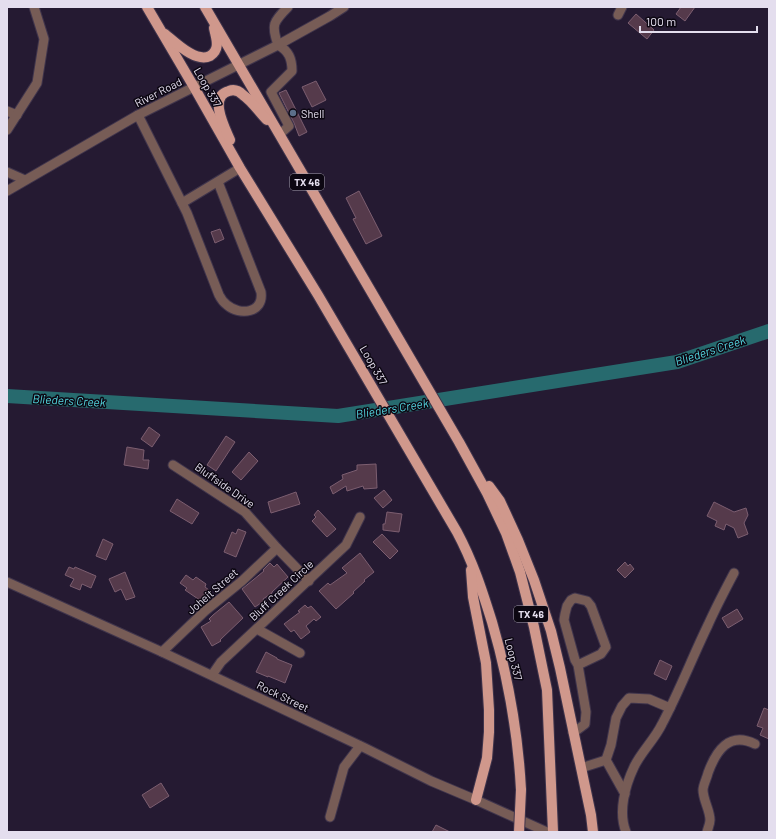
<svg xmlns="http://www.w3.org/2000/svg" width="776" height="839" font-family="Barlow,sans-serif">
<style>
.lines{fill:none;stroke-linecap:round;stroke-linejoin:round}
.river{stroke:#276a6e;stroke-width:14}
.building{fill:#553a4b;stroke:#7c5e70}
.minor-casing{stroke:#40354c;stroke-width:11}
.major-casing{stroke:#40354c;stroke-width:12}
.minor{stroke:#775c56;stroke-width:9}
.major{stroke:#d0988c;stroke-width:10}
.major-bridge-casing{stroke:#40354c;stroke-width:12;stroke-linecap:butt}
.major-bridge{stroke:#d0988c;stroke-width:10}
.service-dot{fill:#5c6f8a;stroke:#0c0712;stroke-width:1.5}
.labels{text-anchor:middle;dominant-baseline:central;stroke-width:3;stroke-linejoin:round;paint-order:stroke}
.shield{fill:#0c0712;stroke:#a39eac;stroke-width:1}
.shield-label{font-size:10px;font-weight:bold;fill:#e4deee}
.street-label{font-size:11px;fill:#e4deee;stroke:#0c0712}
.poi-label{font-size:11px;fill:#e4deee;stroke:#0c0712;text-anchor:start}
.water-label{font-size:12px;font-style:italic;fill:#54d7e0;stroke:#0c0712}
</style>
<rect width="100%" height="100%" fill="#251a32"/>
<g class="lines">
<polyline class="river" points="7,396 338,416 677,362 769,331"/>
</g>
<g class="building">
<polygon points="681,7 695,7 685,21 676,14"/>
<polygon points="636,14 654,30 647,39 628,23"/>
<polygon points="316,81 326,100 312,107 302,87"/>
<polygon points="286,90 307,132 299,136 294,123 279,93"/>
<polygon points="359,191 382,236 366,244 353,219 356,218 346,198"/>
<polygon points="220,229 224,239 215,243 211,232"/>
<polygon points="149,427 160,435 152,447 141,439"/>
<polygon points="226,436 235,442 216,471 207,465"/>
<polygon points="127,447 144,450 143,460 149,460 148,469 124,465"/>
<polygon points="249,452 258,461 241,480 232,472"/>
<polygon points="376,464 377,488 364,489 363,486 347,491 346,486 333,494 330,487 343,479 342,475 357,470 357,465"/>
<polygon points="384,490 392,500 383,508 374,498"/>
<polygon points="296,492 300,504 271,513 268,502"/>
<polygon points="177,499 199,513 192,524 170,511"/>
<polygon points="714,502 734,512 746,508 748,515 744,523 748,534 738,538 734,528 726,524 724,530 715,526 717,521 707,516"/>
<polygon points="318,510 336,529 327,537 312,521 316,517 314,515"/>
<polygon points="387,512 402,514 399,532 383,530 383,524 385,524"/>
<polygon points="238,529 246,532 236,557 224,552 232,532 236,534"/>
<polygon points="382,534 398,551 390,559 373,542"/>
<polygon points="103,539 113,544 106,560 96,556"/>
<polygon points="360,553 374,572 364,580 365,581 353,592 354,593 336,609 319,591 328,583 330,585 347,573 342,568"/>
<polygon points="625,562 628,566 630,564 634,569 625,578 617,570"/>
<polygon points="270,563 274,567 277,564 288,577 272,592 272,593 263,599 264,601 255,607 242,589 264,571 263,570"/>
<polygon points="69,567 74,569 75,567 96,576 91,588 82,584 80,590 70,586 74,579 65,575"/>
<polygon points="125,572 135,597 126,600 121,589 115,592 109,579"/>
<polygon points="186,575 193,580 196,577 206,584 205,587 209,590 201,601 185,590 187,588 180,583"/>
<polygon points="229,602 243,618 220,640 221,641 212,646 201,627 211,621 209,619 213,615"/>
<polygon points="305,605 308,608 311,606 321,617 316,621 314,619 306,626 310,632 301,639 294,630 291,632 284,624 300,612 298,611"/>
<polygon points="737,609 743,619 728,628 722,618"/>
<polygon points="266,652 277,658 277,659 292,665 285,683 268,676 268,677 256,672"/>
<polygon points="660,660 672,666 666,680 654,674"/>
<polygon points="764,708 769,710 769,739 760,735 763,728 757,726"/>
<polygon points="161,783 169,796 150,808 142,795"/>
<polygon points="436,825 450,832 432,832"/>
</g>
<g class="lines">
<defs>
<g id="minor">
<polyline points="618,15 622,7"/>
<polyline points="7,111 17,115"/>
<path d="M138,115L187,213L219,295C221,299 223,302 227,305C240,316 264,313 261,292L218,182"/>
<polyline points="7,130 37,83 44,39 34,7"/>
<path d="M280,134L289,126L271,92L292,71C292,59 289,51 278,45C271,25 273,22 288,7"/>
<polyline points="7,172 25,180"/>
<polyline points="7,191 138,115 278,45 330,16 344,7"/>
<polyline points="182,203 240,168"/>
<polyline points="173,465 245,512 277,548 309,581"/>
<polyline points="7,582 162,652 365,748 431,781 476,800 547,832"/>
<polyline points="257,629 300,653"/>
<polyline points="162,652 205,611 242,581 277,548"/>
<polyline points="212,675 221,662 346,545 360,517"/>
<polyline points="573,733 585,724 586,712 578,665 601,654 606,647 591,606 587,601 575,598 571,600 567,606 565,614 564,620 575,660 578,665"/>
<polyline points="606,760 611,745 616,718 622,706 629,698 649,699 670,708"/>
<polyline points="581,768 606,760 625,794"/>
<polyline points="330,817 344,767 360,746"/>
<path d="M626,832C618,812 625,786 634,767C641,752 655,739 662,724C679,692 692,658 708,625C716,607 725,590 734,573"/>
<path d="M707,832C708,828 710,824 710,820C710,810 703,800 703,790C703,785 707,778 708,773C716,751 729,731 755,744"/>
</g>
<g id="major">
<path d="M147,7L194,87L240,168L318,295L457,532C473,562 482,590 492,622C508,677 518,732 521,790"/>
<polyline points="205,7 459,442 487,493 506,533 520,572 534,627 547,690 553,832"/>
<path d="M165,34C176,43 196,63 210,56C221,49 216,38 214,28"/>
<path d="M230,140C225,128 208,96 229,91C234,89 239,91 243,95C252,101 259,112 267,120"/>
<polyline points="489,486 500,501 518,540 534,580 551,631 560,668 591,815 593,832"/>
<polyline points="471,570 473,597 486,663 489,710 489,732 487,758 476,800"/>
</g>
</defs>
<use href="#minor" class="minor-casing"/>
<use href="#major" class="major-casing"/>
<use href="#minor" class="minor"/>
<use href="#major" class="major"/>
<defs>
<polyline id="major-bridge" points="519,832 521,790"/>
</defs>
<use href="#major-bridge" class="major-bridge-casing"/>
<use href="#major-bridge" class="major-bridge"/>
</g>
<circle class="service-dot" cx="293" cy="113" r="4"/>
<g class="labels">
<g class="shield">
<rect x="290" y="174" width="34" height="16" rx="3"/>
<rect x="514" y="606" width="34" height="16" rx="3"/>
</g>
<g class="shield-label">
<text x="307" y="182">TX 46</text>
<text x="531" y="614">TX 46</text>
</g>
<g class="street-label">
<text transform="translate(208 87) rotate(60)">Loop 337</text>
<text transform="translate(158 92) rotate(-27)">River Road</text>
<text transform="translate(374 365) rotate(60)">Loop 337</text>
<text transform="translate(225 485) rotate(35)">Bluffside Drive</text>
<text transform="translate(281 590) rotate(-43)">Bluff Creek Circle</text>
<text transform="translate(212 591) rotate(-41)">Joheit Street</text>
<text transform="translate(514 659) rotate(76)">Loop 337</text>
<text transform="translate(283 696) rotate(26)">Rock Street</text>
</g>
<g class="poi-label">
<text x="301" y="113">Shell</text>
</g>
<g class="water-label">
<text transform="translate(710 350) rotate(-18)">Blieders Creek</text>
<text transform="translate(69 400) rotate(3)">Blieders Creek</text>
<text transform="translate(392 408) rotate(-9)">Blieders Creek</text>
</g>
</g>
<rect width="776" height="839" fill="none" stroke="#e4deee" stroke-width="16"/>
<path d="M640 26v6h117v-6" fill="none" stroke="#e4deee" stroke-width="2"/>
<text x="646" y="26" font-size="12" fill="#e4deee" stroke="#0c0712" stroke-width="3" paint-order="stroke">100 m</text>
</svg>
